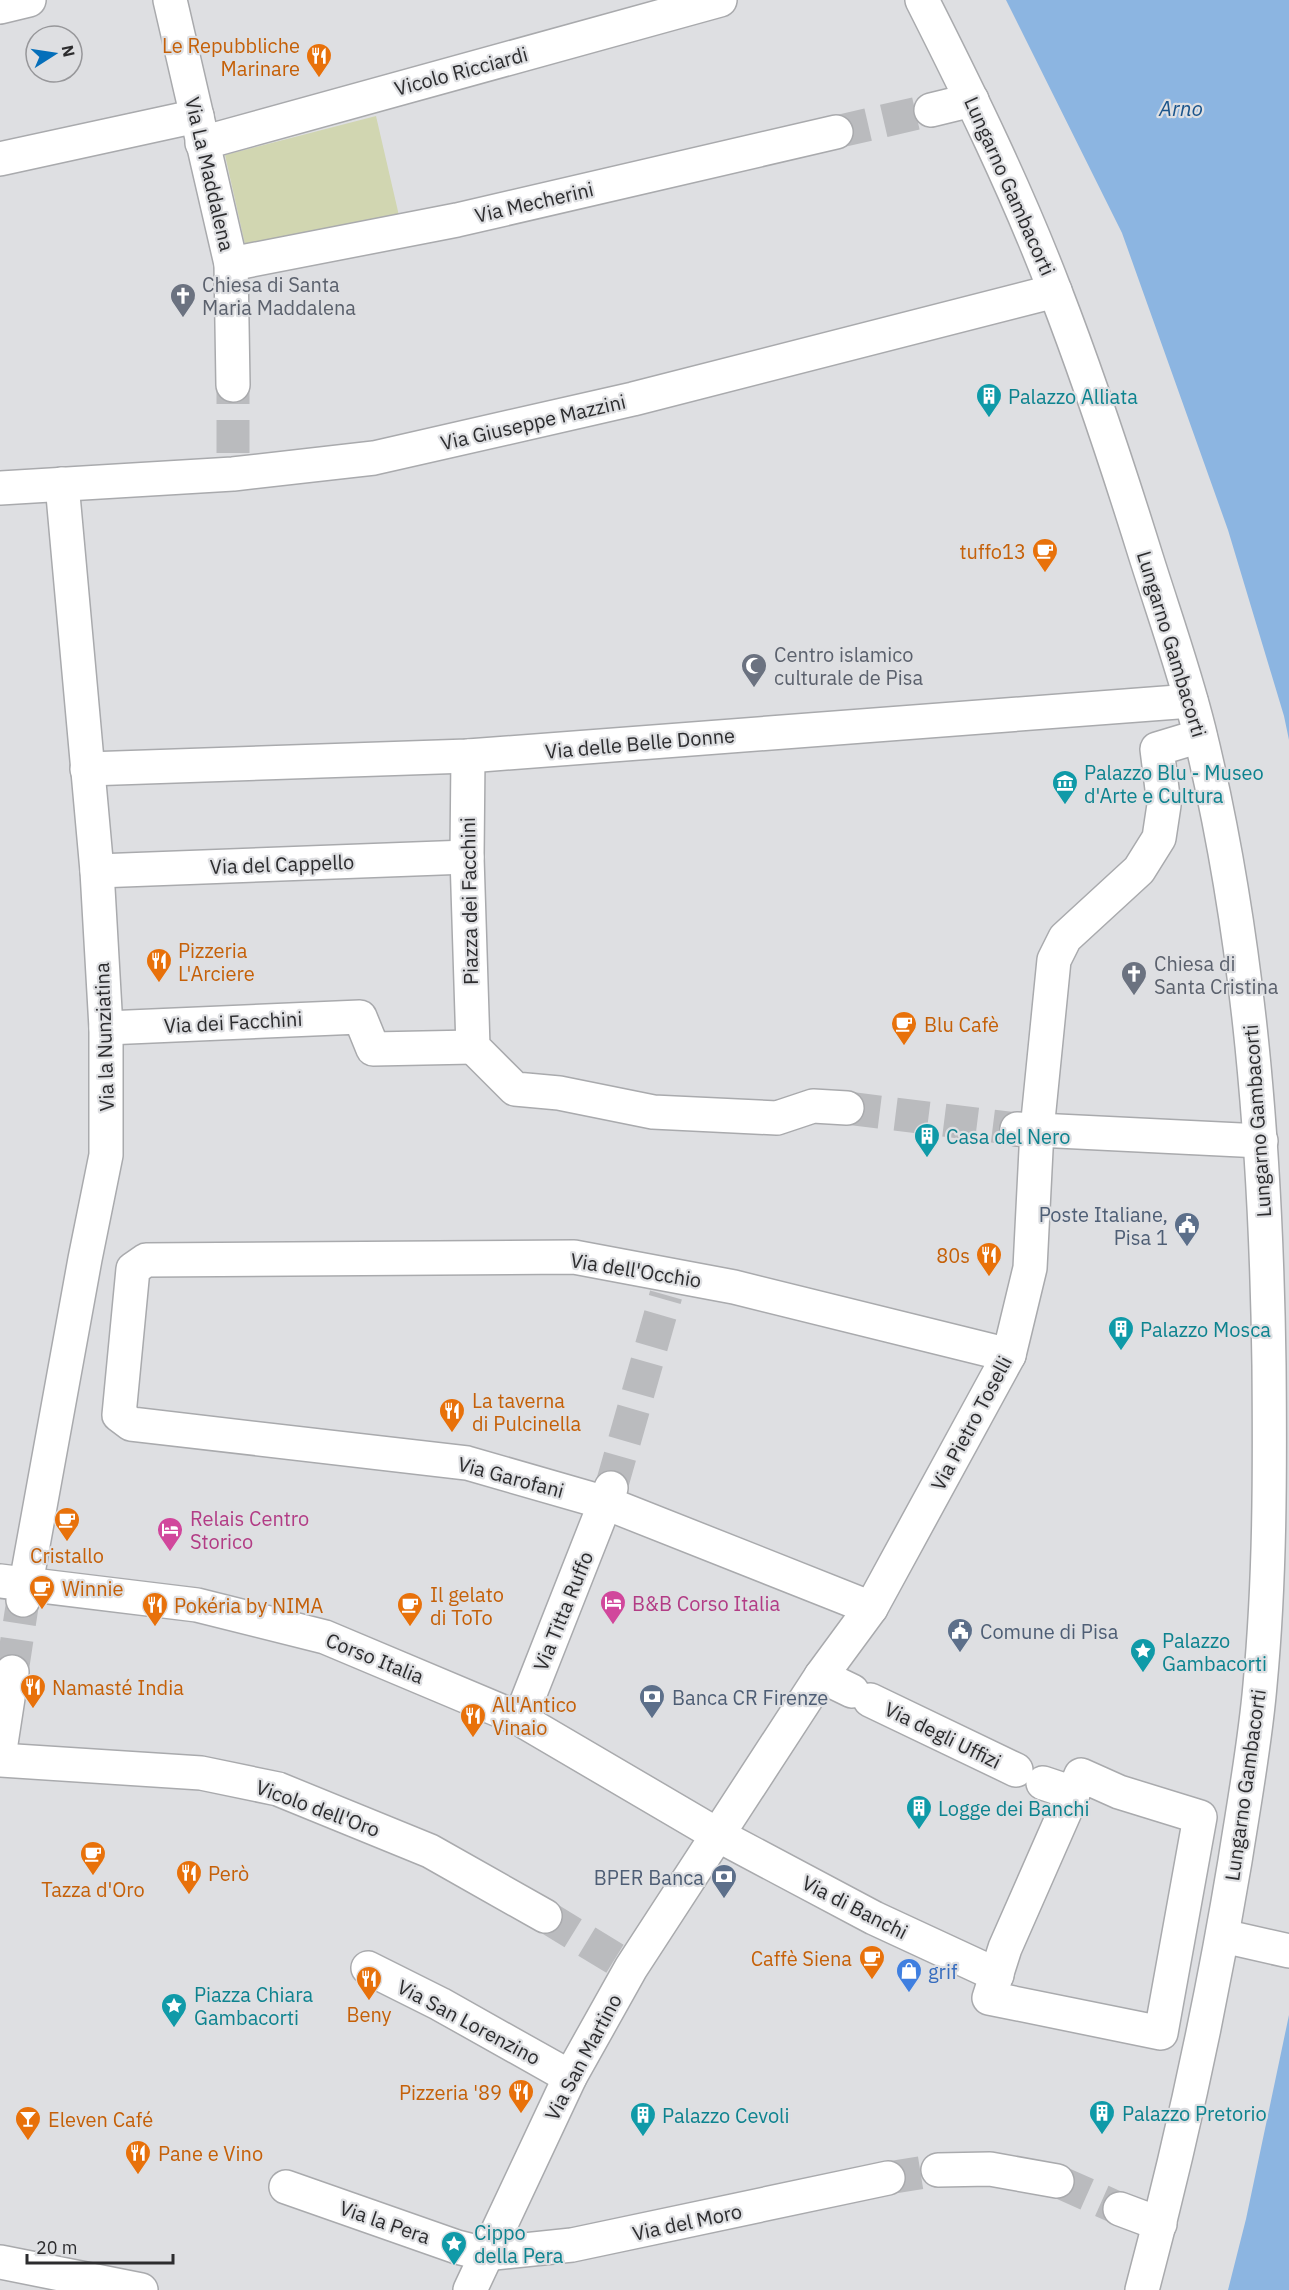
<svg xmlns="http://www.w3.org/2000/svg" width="1289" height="2290" font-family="'IBM Plex Sans',sans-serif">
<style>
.green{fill:#d1d6b1}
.water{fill:#8cb5e1}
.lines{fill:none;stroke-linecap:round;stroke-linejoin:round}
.minor-tunnel{stroke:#babbbe;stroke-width:33;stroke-dasharray:33 16;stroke-linecap:butt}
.minor-casing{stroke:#a9aaad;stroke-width:36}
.minor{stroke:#fff;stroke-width:33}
.labels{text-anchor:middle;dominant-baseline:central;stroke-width:4.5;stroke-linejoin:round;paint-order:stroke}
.food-label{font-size:20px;fill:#c56008;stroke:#dedfe2;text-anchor:start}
.street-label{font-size:20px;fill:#2c2c2e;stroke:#dedfe2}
.worship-label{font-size:20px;fill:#5b616d;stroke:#dedfe2;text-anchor:start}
.culture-label{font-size:20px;fill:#0d838f;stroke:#dedfe2;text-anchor:start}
.service-label{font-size:20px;fill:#4e5e75;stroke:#dedfe2;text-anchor:end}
.hotel-label{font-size:20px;fill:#b23c85;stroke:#dedfe2;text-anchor:start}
.shop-label{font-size:20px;fill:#366cbe;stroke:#dedfe2;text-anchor:start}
.water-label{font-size:21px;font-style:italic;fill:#1b558c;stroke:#dedfe2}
</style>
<rect width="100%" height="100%" fill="#dedfe2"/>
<polygon class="green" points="376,116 400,220 246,249 225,155"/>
<g class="water">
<polygon points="1006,0 1289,0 1289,740 1284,716 1228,530 1122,233"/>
<polygon points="1289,2015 1289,2290 1228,2290 1246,2219"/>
</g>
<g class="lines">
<g class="minor-tunnel">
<polyline points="836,132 931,110"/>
<polyline points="233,453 233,385"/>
<polyline points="847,1108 1017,1129"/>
<polyline points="611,1488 666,1295"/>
<polyline points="12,1672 23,1600"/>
<polyline points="545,1916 617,1960"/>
<polyline points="888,2178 938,2170"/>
<polyline points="1057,2181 1120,2209"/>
</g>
<defs>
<g id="minor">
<polyline points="170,0 231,264 233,385"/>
<path d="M922,0C970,95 1017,191 1055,291C1089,379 1119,470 1147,560C1165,617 1185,673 1199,730C1250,939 1266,1152 1269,1365C1270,1473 1270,1579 1260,1685C1255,1744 1244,1803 1235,1861C1211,2006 1180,2148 1142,2290"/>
<polyline points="0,7 29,0"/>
<polyline points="931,110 972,100"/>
<polyline points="202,143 720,0"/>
<polyline points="0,159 197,116"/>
<polyline points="231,264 457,220 836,132"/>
<polyline points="0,488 233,474 374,458 633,399 1055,291"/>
<polyline points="468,756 467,857 473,1047 515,1089 559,1093 653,1112 777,1118 813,1106 847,1108"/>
<polyline points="87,769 468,756 1191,701"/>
<polyline points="97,871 467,857"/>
<polyline points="106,1028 360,1017 373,1049 473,1047"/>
<polyline points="1017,1129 1261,1141"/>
<polyline points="0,1581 197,1605 325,1637 520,1719 716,1834 874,1918 997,1975"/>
<polyline points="23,1600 85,1259 106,1155 106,1028 97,871 62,484"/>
<polyline points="871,1608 606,1503 467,1463 131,1424 119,1415 133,1269 146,1260 574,1257 734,1287 1009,1355"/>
<polyline points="821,1676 852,1691"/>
<polyline points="870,1700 1016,1770"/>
<polyline points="520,1719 611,1488"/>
<polyline points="0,1750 12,1672"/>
<polyline points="0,1760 201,1773 278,1789 430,1851 545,1916"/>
<polygon points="1081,1775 1119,1792 1200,1817 1161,2033 989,1998 1005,1948"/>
<polyline points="1043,1783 1073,1793"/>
<polyline points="1223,1936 1289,1951"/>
<polyline points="368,1968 440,2004 570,2077"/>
<polyline points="938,2170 990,2169 1057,2181"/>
<polyline points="286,2187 457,2247 485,2254 572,2245 888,2178"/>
<polyline points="1120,2209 1160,2224"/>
<polyline points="0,2262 141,2290"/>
<polyline points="470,2290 570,2077 631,1968 821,1676 871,1608 1009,1355 1030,1268 1037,1130 1054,960 1065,938 1139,870 1159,838 1164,805 1157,749 1200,736"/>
</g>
</defs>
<use href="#minor" class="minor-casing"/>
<use href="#minor" class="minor"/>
</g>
<defs>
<symbol id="restaurant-pin" viewBox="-11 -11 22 30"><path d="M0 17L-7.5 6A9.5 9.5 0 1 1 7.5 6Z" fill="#e8710a" stroke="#dedfe2"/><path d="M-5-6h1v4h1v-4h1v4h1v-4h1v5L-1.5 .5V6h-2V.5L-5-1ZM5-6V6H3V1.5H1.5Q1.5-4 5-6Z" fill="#fff"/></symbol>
<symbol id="church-pin" viewBox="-11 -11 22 30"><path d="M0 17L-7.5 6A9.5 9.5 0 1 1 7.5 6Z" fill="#6b7280" stroke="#dedfe2"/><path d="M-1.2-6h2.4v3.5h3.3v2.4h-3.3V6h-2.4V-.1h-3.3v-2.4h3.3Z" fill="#fff"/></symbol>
<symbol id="building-pin" viewBox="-11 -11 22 30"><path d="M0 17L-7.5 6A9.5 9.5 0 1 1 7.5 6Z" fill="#0f9aa8" stroke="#dedfe2"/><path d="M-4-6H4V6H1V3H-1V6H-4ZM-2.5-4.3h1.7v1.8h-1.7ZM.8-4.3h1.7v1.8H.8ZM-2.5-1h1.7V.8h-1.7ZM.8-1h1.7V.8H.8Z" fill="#fff"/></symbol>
<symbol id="cafe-pin" viewBox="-11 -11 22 30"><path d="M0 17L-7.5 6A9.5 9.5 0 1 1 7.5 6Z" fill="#e8710a" stroke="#dedfe2"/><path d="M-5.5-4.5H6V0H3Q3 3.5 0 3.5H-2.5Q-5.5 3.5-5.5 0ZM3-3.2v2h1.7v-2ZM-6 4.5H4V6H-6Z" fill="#fff"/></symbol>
<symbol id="mosque-pin" viewBox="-11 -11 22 30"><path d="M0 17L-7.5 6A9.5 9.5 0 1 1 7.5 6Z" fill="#6b7280" stroke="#dedfe2"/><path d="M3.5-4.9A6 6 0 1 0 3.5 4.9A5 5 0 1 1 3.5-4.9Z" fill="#fff"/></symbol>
<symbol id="museum-pin" viewBox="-11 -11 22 30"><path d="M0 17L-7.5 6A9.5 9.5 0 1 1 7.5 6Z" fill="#0f9aa8" stroke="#dedfe2"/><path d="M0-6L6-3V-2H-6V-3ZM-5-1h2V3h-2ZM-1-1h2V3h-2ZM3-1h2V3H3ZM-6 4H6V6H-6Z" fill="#fff"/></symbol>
<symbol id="civic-pin" viewBox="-11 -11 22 30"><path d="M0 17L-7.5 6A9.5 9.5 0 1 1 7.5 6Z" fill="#5c6f8a" stroke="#dedfe2"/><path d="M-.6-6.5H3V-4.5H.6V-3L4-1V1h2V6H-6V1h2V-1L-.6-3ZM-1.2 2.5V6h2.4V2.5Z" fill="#fff"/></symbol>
<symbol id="hotel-pin" viewBox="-11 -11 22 30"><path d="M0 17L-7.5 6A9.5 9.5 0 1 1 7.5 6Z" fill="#d1479c" stroke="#dedfe2"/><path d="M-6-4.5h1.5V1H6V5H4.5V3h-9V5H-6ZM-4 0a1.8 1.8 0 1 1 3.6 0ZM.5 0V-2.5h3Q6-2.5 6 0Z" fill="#fff"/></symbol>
<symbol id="sight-pin" viewBox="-11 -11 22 30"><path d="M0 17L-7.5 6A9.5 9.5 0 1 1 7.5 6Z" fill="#0f9aa8" stroke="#dedfe2"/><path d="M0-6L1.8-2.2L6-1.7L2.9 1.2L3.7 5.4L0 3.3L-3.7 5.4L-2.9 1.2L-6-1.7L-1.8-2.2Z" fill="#fff"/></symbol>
<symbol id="bank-pin" viewBox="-11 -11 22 30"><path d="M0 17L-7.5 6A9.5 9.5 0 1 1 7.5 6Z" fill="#5c6f8a" stroke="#dedfe2"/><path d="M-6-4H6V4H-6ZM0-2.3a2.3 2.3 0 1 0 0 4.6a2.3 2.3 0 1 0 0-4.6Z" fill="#fff"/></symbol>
<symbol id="shop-pin" viewBox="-11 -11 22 30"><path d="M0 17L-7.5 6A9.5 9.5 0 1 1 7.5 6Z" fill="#3f7fe0" stroke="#dedfe2"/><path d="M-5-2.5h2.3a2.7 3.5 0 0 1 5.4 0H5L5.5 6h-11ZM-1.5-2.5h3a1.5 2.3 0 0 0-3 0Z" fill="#fff"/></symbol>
<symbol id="bar-pin" viewBox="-11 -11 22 30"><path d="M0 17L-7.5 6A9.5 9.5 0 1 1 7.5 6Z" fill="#e8710a" stroke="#dedfe2"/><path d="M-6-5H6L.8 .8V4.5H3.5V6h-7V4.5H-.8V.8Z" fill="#fff"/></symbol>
</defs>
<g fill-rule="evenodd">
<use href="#restaurant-pin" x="304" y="41" width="30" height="40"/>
<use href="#church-pin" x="168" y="281" width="30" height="40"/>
<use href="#building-pin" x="974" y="381" width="30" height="40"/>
<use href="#cafe-pin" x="1030" y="536" width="30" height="40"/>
<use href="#mosque-pin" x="739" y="651" width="30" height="40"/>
<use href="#museum-pin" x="1050" y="768" width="30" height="40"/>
<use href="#restaurant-pin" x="144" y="946" width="30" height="40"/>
<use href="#church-pin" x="1119" y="959" width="30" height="40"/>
<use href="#cafe-pin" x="889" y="1009" width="30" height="40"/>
<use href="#building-pin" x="912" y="1121" width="30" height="40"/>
<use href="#civic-pin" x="1172" y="1210" width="30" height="40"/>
<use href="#restaurant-pin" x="974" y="1240" width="30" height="40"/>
<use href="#building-pin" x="1106" y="1314" width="30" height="40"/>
<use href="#restaurant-pin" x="437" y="1396" width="30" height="40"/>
<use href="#cafe-pin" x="52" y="1505" width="30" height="40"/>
<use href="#hotel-pin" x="155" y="1515" width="30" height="40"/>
<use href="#cafe-pin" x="27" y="1573" width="30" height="40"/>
<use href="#hotel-pin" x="598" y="1588" width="30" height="40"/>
<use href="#restaurant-pin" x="140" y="1590" width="30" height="40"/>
<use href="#cafe-pin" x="395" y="1590" width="30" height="40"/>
<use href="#civic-pin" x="945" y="1616" width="30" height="40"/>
<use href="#sight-pin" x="1128" y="1636" width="30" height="40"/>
<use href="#restaurant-pin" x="18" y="1672" width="30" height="40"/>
<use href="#bank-pin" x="637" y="1682" width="30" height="40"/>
<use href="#restaurant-pin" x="458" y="1701" width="30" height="40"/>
<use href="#building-pin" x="904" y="1793" width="30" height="40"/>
<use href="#cafe-pin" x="78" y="1839" width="30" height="40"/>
<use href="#restaurant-pin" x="174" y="1858" width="30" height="40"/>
<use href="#bank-pin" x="709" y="1862" width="30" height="40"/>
<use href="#cafe-pin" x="857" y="1943" width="30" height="40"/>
<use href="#shop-pin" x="894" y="1956" width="30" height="40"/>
<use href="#restaurant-pin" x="354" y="1964" width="30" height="40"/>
<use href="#sight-pin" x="159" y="1991" width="30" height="40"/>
<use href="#restaurant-pin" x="506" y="2077" width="30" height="40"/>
<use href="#building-pin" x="1087" y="2098" width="30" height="40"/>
<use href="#building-pin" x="628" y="2100" width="30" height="40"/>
<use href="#bar-pin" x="13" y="2104" width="30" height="40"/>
<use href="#restaurant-pin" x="123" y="2138" width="30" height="40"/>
<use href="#sight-pin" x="439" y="2229" width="30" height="40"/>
</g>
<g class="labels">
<g class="food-label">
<text x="300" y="45" text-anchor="end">Le Repubbliche<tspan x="300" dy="23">Marinare</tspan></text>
<text x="1026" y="551" text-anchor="end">tuffo13</text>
<text x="178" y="950">Pizzeria<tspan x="178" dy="23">L'Arciere</tspan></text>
<text x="924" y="1024">Blu Cafè</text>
<text x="970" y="1255" text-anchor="end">80s</text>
<text x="472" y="1400">La taverna<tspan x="472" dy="23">di Pulcinella</tspan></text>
<text x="67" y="1555" text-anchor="middle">Cristallo</text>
<text x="62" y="1588">Winnie</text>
<text x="430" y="1594">Il gelato<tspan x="430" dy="23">di ToTo</tspan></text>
<text x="174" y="1605">Pokéria by NIMA</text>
<text x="52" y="1687">Namasté India</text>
<text x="492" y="1704">All'Antico<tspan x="492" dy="23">Vinaio</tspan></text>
<text x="208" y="1873">Però</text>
<text x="93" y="1889" text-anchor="middle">Tazza d'Oro</text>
<text x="852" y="1958" text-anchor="end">Caffè Siena</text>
<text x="369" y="2014" text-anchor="middle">Beny</text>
<text x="502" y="2092" text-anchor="end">Pizzeria '89</text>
<text x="48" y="2119">Eleven Café</text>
<text x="158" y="2153">Pane e Vino</text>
</g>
<g class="street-label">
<text transform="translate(461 71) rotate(-15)">Vicolo Ricciardi</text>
<text transform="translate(210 174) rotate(77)">Via La Maddalena</text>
<text transform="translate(1010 186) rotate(66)">Lungarno Gambacorti</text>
<text transform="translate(534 202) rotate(-13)">Via Mecherini</text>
<text transform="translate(533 422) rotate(-13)">Via Giuseppe Mazzini</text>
<text transform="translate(1172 644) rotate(73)">Lungarno Gambacorti</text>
<text transform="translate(640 743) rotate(-5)">Via delle Belle Donne</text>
<text transform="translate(282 864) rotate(-2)">Via del Cappello</text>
<text transform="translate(469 901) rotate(-91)">Piazza dei Facchini</text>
<text transform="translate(233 1022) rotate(-3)">Via dei Facchini</text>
<text transform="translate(104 1037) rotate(-92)">Via la Nunziatina</text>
<text transform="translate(1257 1121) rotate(-94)">Lungarno Gambacorti</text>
<text transform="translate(636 1270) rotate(9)">Via dell'Occhio</text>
<text transform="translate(971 1423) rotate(-62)">Via Pietro Toselli</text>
<text transform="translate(511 1477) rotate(15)">Via Garofani</text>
<text transform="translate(563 1611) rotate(-68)">Via Titta Ruffo</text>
<text transform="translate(375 1658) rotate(22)">Corso Italia</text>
<text transform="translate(943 1735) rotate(26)">Via degli Uffizi</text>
<text transform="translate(1245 1785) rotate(-82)">Lungarno Gambacorti</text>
<text transform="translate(318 1808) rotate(20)">Vicolo dell'Oro</text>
<text transform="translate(855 1907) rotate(27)">Via di Banchi</text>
<text transform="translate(469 2022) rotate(28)">Via San Lorenzino</text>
<text transform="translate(583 2057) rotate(-62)">Via San Martino</text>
<text transform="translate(385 2222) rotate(19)">Via la Pera</text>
<text transform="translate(687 2222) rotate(-12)">Via del Moro</text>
</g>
<g class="worship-label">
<text x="202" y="284">Chiesa di Santa<tspan x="202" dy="23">Maria Maddalena</tspan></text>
<text x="774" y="654">Centro islamico<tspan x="774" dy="23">culturale de Pisa</tspan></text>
<text x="1154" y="963">Chiesa di<tspan x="1154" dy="23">Santa Cristina</tspan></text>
</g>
<g class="culture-label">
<text x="1008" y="396">Palazzo Alliata</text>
<text x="1084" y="772">Palazzo Blu - Museo<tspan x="1084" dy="23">d'Arte e Cultura</tspan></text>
<text x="946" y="1136">Casa del Nero</text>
<text x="1140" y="1329">Palazzo Mosca</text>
<text x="1162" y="1640">Palazzo<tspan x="1162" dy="23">Gambacorti</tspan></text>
<text x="938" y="1808">Logge dei Banchi</text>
<text x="194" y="1994">Piazza Chiara<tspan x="194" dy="23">Gambacorti</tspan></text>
<text x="1122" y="2113">Palazzo Pretorio</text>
<text x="662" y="2115">Palazzo Cevoli</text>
<text x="474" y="2232">Cippo<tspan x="474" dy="23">della Pera</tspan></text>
</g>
<g class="service-label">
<text x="1168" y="1214">Poste Italiane,<tspan x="1168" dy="23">Pisa 1</tspan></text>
<text x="980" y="1631" text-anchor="start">Comune di Pisa</text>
<text x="672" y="1697" text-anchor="start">Banca CR Firenze</text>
<text x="704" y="1877">BPER Banca</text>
</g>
<g class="hotel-label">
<text x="190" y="1518">Relais Centro<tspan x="190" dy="23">Storico</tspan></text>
<text x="632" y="1603">B&amp;B Corso Italia</text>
</g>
<g class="shop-label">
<text x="928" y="1971">grif</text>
</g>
<g class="water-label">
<text x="1181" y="108">Arno</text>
</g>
</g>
<g transform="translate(54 54) rotate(78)"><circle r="28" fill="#dedfe2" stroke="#97979a" stroke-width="1.5"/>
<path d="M0-4.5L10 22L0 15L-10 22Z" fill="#056fba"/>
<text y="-9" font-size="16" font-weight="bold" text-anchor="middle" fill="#2c2c2e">N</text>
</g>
<path d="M27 2254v9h146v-9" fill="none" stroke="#2c2c2e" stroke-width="3"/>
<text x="36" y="2254" font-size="18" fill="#2c2c2e" stroke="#dedfe2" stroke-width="4.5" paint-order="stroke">20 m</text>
</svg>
